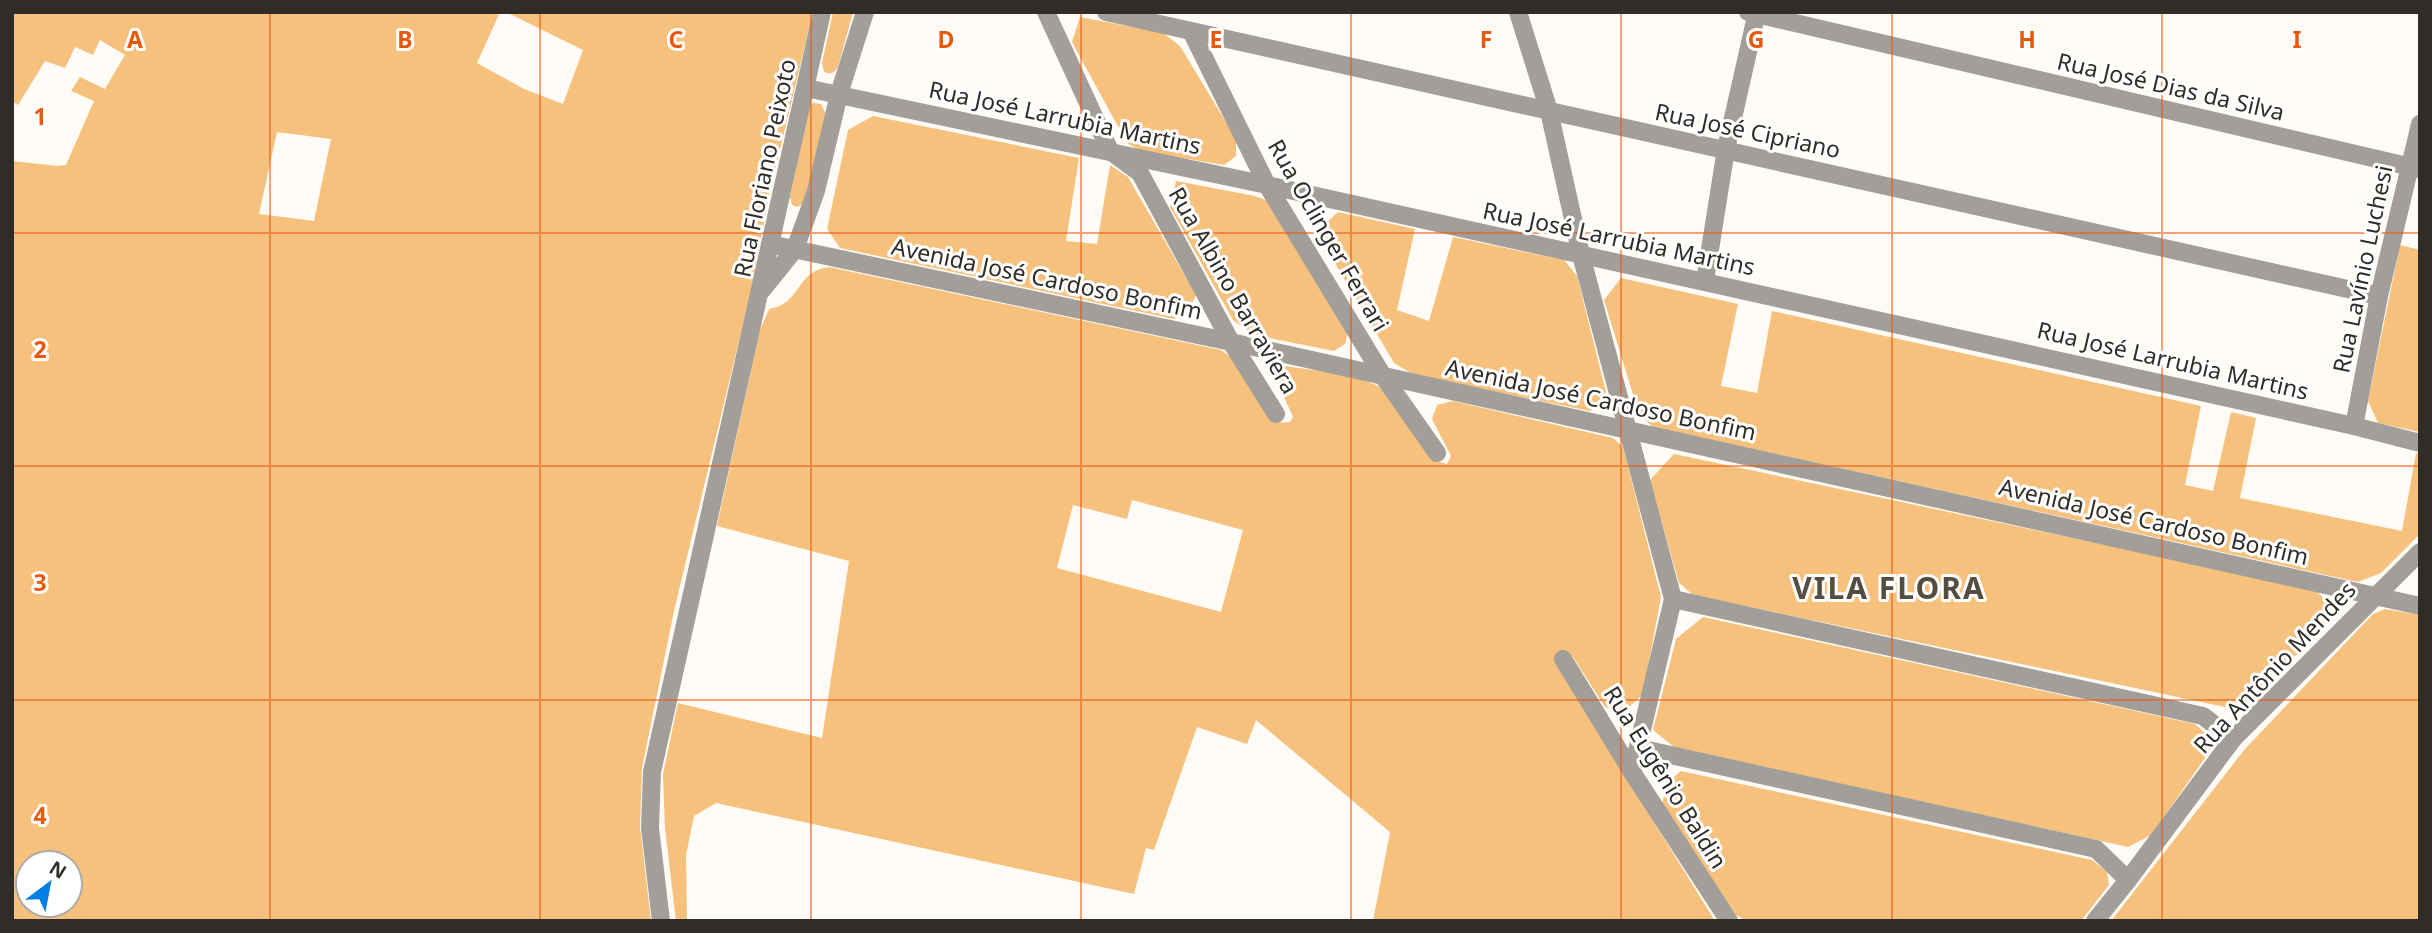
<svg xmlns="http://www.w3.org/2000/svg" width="2432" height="933" font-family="'Noto Sans',sans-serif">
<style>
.green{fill:#f6c17d;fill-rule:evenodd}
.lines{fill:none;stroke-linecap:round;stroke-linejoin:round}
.minor{stroke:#a29e99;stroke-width:18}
.grid{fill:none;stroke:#e8590c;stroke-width:2;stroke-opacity:0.55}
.labels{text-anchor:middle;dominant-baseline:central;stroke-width:6;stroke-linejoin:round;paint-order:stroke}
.street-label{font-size:23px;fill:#302c27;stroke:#fff}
.district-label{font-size:30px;font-weight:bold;letter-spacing:2px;fill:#564d42;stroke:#fff}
.grid-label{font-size:23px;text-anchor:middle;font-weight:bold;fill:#e8590c;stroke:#fff;stroke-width:6;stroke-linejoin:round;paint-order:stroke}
</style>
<rect width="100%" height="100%" fill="#fffbf6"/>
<g class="green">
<path d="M12,12H500L477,63L524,89L563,104L583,50L506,12H813L770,191L751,291L674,611L642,768L640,827L651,921H12V161L58,166L66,165L94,101L71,91L80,77L105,89L125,55L100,40L93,55L75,47L65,68L45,61L18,105L12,101ZM277,132L331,139L314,221L259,214ZM28,863H70V905H28Z"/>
<path d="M833,12H853L838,67C834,73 831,75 824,72L822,63Z"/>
<polygon points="1080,17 1163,33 1180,46 1236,139 1236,156 1224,165 1141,151 1127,143 1072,42"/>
<polygon points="813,103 821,104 826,114 806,198 803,204 797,207 792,205 790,197 809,106"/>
<polygon points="873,116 1079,158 1066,241 1097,244 1110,165 1128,177 1196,295 1188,311 1174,319 840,248 827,229 848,130"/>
<polygon points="1176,181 1255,196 1268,201 1348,332 1345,344 1334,351 1254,335 1233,320 1170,207"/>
<polygon points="1338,212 1415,229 1397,310 1429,321 1453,237 1564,260 1577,276 1606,392 1602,404 1590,411 1414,375 1394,363 1322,241 1328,221"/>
<polygon points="2400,245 2420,250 2420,432 2378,423 2368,401"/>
<path d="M829,267L1221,350L1235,360L1269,419L1276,423L1290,422L1293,417L1278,384L1286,366C1315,371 1363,374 1386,391C1410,409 1413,457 1447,464L1451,456L1432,419L1437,405L1453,401L1613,438L1623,447L1661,597L1643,694L1628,708L1619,711L1605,707L1573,657L1566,652L1556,664L1715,921H1373L1390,832L1256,720L1247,744L1197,727L1154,850L1146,848L1134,894L716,803L694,816L686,855L687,921H676L665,829L663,774L678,703L822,738L849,561L717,526L760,330L769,309C802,304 795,271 829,267ZM1132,500L1243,530L1221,612L1057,568L1073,505L1127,519Z"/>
<polygon points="1621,278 1738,304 1721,386 1757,393 1772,311 2201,406 2185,485 2213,491 2231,412 2256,418 2240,498 2402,531 2416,453 2420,454 2420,534 2381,573 2358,582 1653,427 1639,414 1604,300"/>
<polygon points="1674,454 2314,589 2331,605 2330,620 2252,700 2225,707 1693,595 1679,583 1650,480"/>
<polygon points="2385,609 2420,615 2420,921 2111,921 2245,749 2373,614"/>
<polygon points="1703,617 2195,724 2207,735 2210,751 2151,835 2128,847 1674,747 1653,730 1676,639"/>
<polygon points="1681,771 2092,860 2107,872 2109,885 2081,921 1746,921 1736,915 1662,806 1666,784"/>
</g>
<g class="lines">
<g class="minor">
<polyline points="1046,12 1110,151 1140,173 1231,342 1276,414"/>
<polyline points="1106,12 2379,296"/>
<polyline points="1518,12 1549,111 1581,255 1673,599 1632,772"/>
<polyline points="1748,12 2420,169"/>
<polyline points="1192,33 1267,185 1383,376 1437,453"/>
<polyline points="806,88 1267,185 2354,426 2420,443"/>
<polyline points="770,244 1231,342 2420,606"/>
<polyline points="1705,281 1726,149 1757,12"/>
<polyline points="762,290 795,249 816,191 839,94 865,12"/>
<polyline points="2354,426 2379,296 2420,124"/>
<polyline points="1673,599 2203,716 2233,739"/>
<polyline points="1563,659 1632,772 1729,921"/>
<polyline points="1639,748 2096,849 2128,880"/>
<polyline points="661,921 650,828 652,772 822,12"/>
<polyline points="2095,921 2128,880 2233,739 2420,552"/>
</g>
</g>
<path class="grid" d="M270,12V921M540,12V921M811,12V921M1081,12V921M1351,12V921M1621,12V921M1892,12V921M2162,12V921M12,233H2420M12,466H2420M12,700H2420"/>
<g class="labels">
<g class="street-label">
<text transform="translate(2171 86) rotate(13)">Rua José Dias da Silva</text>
<text transform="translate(1065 117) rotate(12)">Rua José Larrubia Martins</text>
<text transform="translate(1748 130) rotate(12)">Rua José Cipriano</text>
<text transform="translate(764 168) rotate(-78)">Rua Floriano Peixoto</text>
<text transform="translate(1329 235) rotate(60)">Rua Oclinger Ferrari</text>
<text transform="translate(1619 238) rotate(12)">Rua José Larrubia Martins</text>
<text transform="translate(2362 269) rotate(-78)">Rua Lavínio Luchesi</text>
<text transform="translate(1047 278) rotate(12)">Avenida José Cardoso Bonfim</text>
<text transform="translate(1234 290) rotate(60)">Rua Albino Barraviera</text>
<text transform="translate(2173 360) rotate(13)">Rua José Larrubia Martins</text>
<text transform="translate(1601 399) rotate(12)">Avenida José Cardoso Bonfim</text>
<text transform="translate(2154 521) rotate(13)">Avenida José Cardoso Bonfim</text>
<text transform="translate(2274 667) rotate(-47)">Rua Antônio Mendes</text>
<text transform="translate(1666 777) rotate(58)">Rua Eugênio Baldin</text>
</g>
<g class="district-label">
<text x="1889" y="587">VILA FLORA</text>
</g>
</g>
<g class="grid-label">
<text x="135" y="48">A</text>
<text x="405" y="48">B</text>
<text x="676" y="48">C</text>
<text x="946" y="48">D</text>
<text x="1216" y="48">E</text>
<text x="1486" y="48">F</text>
<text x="1756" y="48">G</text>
<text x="2027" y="48">H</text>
<text x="2297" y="48">I</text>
<text x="40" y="125">1</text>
<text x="40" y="358">2</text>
<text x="40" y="591">3</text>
<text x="40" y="824">4</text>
</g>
<rect width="2432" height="933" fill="none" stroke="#302c27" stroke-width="28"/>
<g transform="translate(49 884) rotate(32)"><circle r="33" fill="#ffffff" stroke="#acaba9" stroke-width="2"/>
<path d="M0-5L12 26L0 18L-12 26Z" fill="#007fe5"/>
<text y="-10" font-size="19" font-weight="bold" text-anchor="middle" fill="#302c27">N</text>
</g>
</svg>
